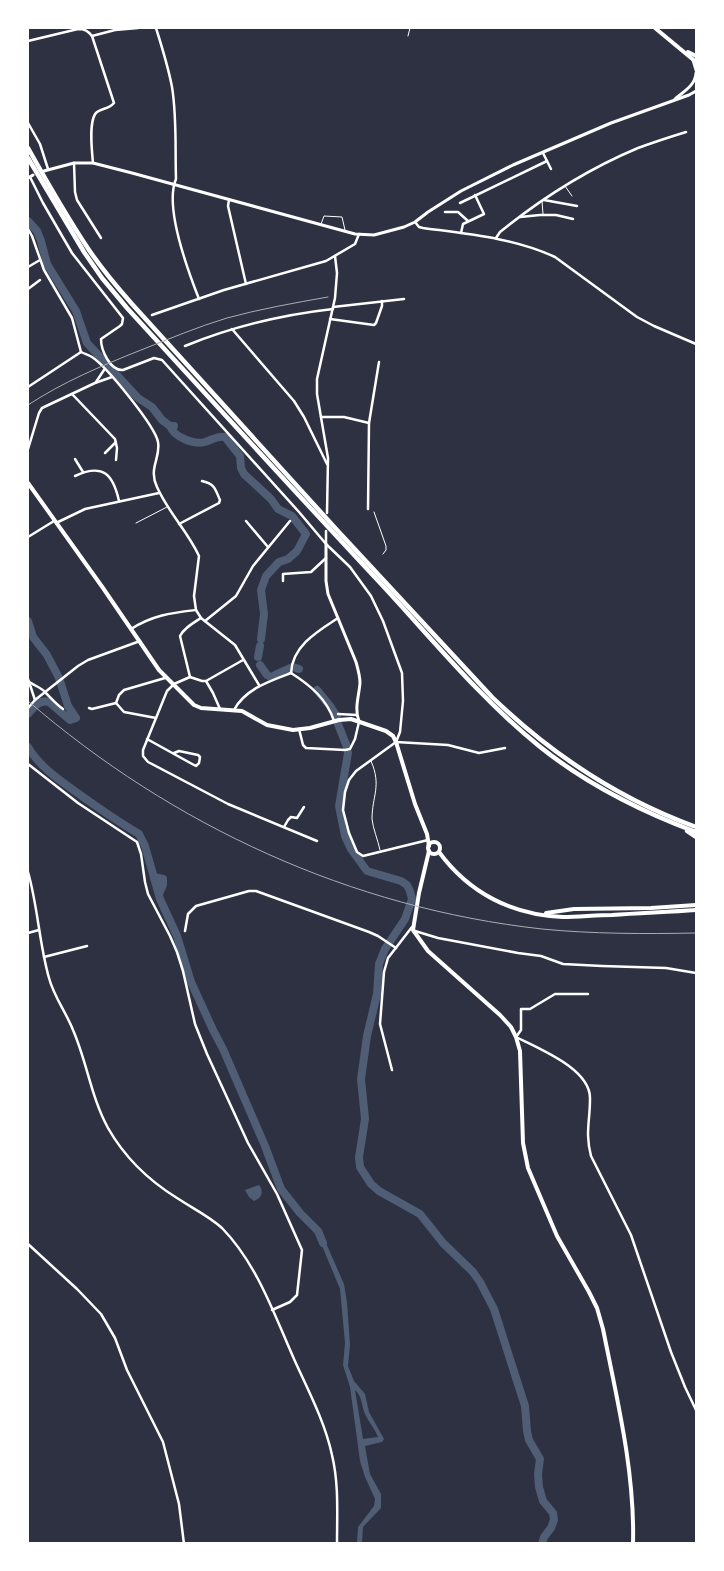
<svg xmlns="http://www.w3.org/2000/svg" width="724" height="1571" font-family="Signika,sans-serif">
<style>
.water{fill:#4f5d75;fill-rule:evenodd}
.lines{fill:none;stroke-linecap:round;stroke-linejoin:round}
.river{stroke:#4f5d75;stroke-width:8}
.service{stroke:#fff;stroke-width:1}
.minor{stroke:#fff;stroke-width:2.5}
.tertiary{stroke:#fff;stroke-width:3}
.secondary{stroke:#fff;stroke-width:4}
.primary{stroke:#fff;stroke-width:4.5}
.rail{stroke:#abadb3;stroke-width:1}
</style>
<rect width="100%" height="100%" fill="#2d3142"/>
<g class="water">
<path d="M259,1185L261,1188C263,1194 261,1198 254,1201L249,1197L245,1190Z"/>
<path d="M322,1234L344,1284L347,1302L350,1345L348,1366L354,1381L365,1394L369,1412L384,1439L382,1442L365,1446L370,1474L381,1494V1508L363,1527L362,1543H357L358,1527L374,1506L375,1499L365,1477L360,1461L350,1387L343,1365L345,1343L340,1289L318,1236ZM355,1390C363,1397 361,1407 366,1416C370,1424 375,1429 378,1437L363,1439Z"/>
</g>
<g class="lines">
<g class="river">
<polyline points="28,221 37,231 41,241 47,264 76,311 87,343 138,398 152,407 162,420 170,426 174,426"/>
<path d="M170,426C174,437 194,445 205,442C213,440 217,435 225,437L240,456L241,468L244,474L271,499L278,509L292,516L306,534L297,551L288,559L279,562L266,576L261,590L264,614L261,639"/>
<path d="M28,621L33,637L47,655L59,678L68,706L76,718L70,720L49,702C40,699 34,707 28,714"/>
<polyline points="258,657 260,646"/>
<polyline points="260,665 267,675 271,677"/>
<polyline points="275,675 293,667 299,669"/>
<polyline points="317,690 330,706 337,717"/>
<polyline points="338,724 347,747"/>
<path d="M28,747C39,766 58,779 76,792C97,807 117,821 139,834L145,846L160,899L177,936L191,982L213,1030L223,1049L265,1146L281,1189L300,1213L318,1231L323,1243"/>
<polyline points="348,753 339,806 345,836 351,849 367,871 401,881 407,885 410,891 412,899 405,919 385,949 379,964 377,994 367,1036 361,1079 365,1119 359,1157 360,1167 371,1184 379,1191 420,1214 443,1243 473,1272 480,1282 494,1309 525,1406 527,1431 529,1440 540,1459 538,1474 539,1487 543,1501 553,1513 554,1520 551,1528 544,1537 542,1544"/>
<polyline points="154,877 163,879 163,885 159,894"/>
</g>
<g class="service">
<polyline points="408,36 410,28"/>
<polyline points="565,186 572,196"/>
<polyline points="542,201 543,214"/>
<polyline points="321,224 324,216 342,217 345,230"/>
<polyline points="374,512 386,546 386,550 383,554"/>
<polyline points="136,523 167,507"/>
<path d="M371,761C382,786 372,796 372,819C373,829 378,840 380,850"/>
</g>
<g class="minor">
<path d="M156,28C162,47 168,66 172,87C177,117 175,149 176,179C164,207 188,271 199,299"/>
<path d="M92,36L114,103C109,109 103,108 97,112C88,119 92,152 93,163"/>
<path d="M28,41L78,29C85,29 88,31 92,36L115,30L138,28"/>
<polyline points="28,123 40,144 48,169"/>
<polyline points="543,153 551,169"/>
<polyline points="74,163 75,192 77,200 101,238"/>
<path d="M30,177L43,203L72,253L123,318L122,324L120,326L101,339C101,350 110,371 123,370L154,358L162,360L299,512L326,544L350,567L371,596L383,621L402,673L403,701L400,732L396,742"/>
<polyline points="229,200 228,206 246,284"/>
<polyline points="544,200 577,206"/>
<polyline points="460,203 547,161"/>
<polyline points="445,212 458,212 468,221"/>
<polyline points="520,217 540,215 556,215 573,219"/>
<path d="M415,222L419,227L423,228C468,234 514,238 555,257L637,317L654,326L696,344"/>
<polyline points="28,229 32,236 44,270 72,318 81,352"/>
<polyline points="461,233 463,224 484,214 475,195"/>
<path d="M496,238L500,232C542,198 588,169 638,148C654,142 670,137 686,132"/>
<polyline points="28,267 40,260"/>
<polyline points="28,289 40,280"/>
<polyline points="333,307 404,299"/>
<polyline points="152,315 224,290 326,261 355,244 359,234"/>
<polyline points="330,319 374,325 376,323 382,306 382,301"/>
<polyline points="232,329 294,401 304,417 327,464"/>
<path d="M185,346C234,326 280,315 333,309"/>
<path d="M81,352C85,354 89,355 92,357C107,367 155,426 158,442C161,458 148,468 157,487C168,512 188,532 199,556L194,596L196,610L201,618L235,645L259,685"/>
<polyline points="96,382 104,370"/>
<polyline points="28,387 81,352"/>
<polyline points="72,394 115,439 117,448 116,460"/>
<polyline points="321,417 344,417 369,423"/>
<polyline points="28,449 39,413 42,408 95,383 112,377"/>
<polyline points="105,453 116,442"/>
<polyline points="75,459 83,472"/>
<path d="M75,476C103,463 113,474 119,501"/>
<polyline points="368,509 369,423 379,362"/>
<polyline points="327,513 328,458 317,394 317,379 335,298 337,273 335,256"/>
<polyline points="246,521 268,547"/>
<polyline points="56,523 85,509 159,493"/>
<path d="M179,524L219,503L220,500C215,489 215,484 202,481"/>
<polyline points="28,537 54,521"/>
<polyline points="326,543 326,531"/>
<polyline points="283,581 283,574 311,572 326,558"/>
<polyline points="205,621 236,596 253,566 290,521"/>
<path d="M131,629C153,615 171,613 196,610"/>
<path d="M291,673C292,646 318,631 338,618"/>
<path d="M291,673C310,685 327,699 334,721"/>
<polyline points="190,677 174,684 167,691 143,750 143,756 148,762 228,804 317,841"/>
<path d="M190,677L180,636C184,628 193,623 201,618"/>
<polyline points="190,677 202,681 205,681"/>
<polyline points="28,679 35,700"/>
<path d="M28,681C33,685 42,688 45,692C51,698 56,704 63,709"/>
<polyline points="206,681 243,660"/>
<polyline points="206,681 213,693 220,709"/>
<polyline points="116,703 119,695 124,690 165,678"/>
<polyline points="116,703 124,712 156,718"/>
<polyline points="28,708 35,700 78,666 88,660 140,641"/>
<polyline points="89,708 92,709 116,703"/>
<path d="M234,710C245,689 270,681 291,673"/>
<polyline points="338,714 357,715"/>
<polyline points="299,729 303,745 306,748 345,750 350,749 355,739 359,722"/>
<polyline points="147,739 194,765 196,766 199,763 200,757 198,755 179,751 174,753"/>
<polyline points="28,764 78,803 137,842 141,854 145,882 148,894 170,936 177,952 183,971 195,1024 207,1054 248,1143 277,1194 302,1250 297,1295 290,1302 272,1310"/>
<polyline points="284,827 288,820 291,817 297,818 304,807"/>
<polyline points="428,840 363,856 357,852 349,833 343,810 345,792 349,780 356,771 396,742 448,745 479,753 505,748"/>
<path d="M28,872C38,907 39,943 49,978C54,997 66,1012 73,1030C87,1062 91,1097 108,1128C125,1158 148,1180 177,1198C192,1208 209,1216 222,1228C257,1264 274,1314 294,1359C308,1390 325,1422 332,1455C339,1484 337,1514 337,1544"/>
<polyline points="185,931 188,914 196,906 249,891 256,891 369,932 378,936 396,948"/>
<polyline points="415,931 438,938 518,953 541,956 563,964 602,966 666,968 696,973"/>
<polyline points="28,933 39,930"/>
<polyline points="44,957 87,946"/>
<path d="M588,994H555L530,1009H521V1030L516,1037C539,1049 591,1069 590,1099C590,1121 585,1133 591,1156L631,1235L671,1352L685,1387L696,1410"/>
<polyline points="392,1070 380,1024 384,972 388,958 412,927"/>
<polyline points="28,1244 77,1289 101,1314 115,1338 127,1370 163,1442 179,1504 184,1544"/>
</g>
<g class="tertiary">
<polyline points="693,60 696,70"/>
<path d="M675,99C684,91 695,86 696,73"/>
<polyline points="44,171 74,163 93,163 132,173 355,234 374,235 404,227 415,222 428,212 461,191 513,165 611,123 689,95 696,91"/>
<polyline points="28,178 33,175"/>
<path d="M326,544V581L328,594L356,662C358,669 360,676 360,683C359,696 354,709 359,721"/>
</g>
<g class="secondary">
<polyline points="655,28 696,62"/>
<polyline points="688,52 696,56"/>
<polyline points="28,483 103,588 159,670 194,705 201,708 242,711 267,725 293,730 310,728 339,720 351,719 386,731 393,736 396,742 415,804 427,834 429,846"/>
<circle cx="434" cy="848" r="6"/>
<path d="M429,851L419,893L413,930L428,951L500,1015L511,1027L516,1037L520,1051L523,1143L528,1168L557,1236L589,1292L597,1308L603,1329C617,1399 635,1472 633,1544"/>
<path d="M439,852C469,893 512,915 563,917C579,917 596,915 612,915C640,913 668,912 696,910"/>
<polyline points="546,913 574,909 651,908 696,905"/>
</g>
<g class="primary">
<path d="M28,148C47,182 67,217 89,250C102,269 117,287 132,304L337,530L492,697C551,754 619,799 696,827"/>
<path d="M28,158L84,252L102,278L127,308C212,401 297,494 383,586C433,640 481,699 539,746C586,784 640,811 696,832"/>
<polyline points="687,831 696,837"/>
</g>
<g class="rail">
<path d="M28,405C63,382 101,366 141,350C169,339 197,327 227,318C260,309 294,303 328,297"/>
<path d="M28,701C173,826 351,908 542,929C593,934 645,934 696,933"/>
</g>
</g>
<rect width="724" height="1571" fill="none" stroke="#ffffff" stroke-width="58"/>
</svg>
